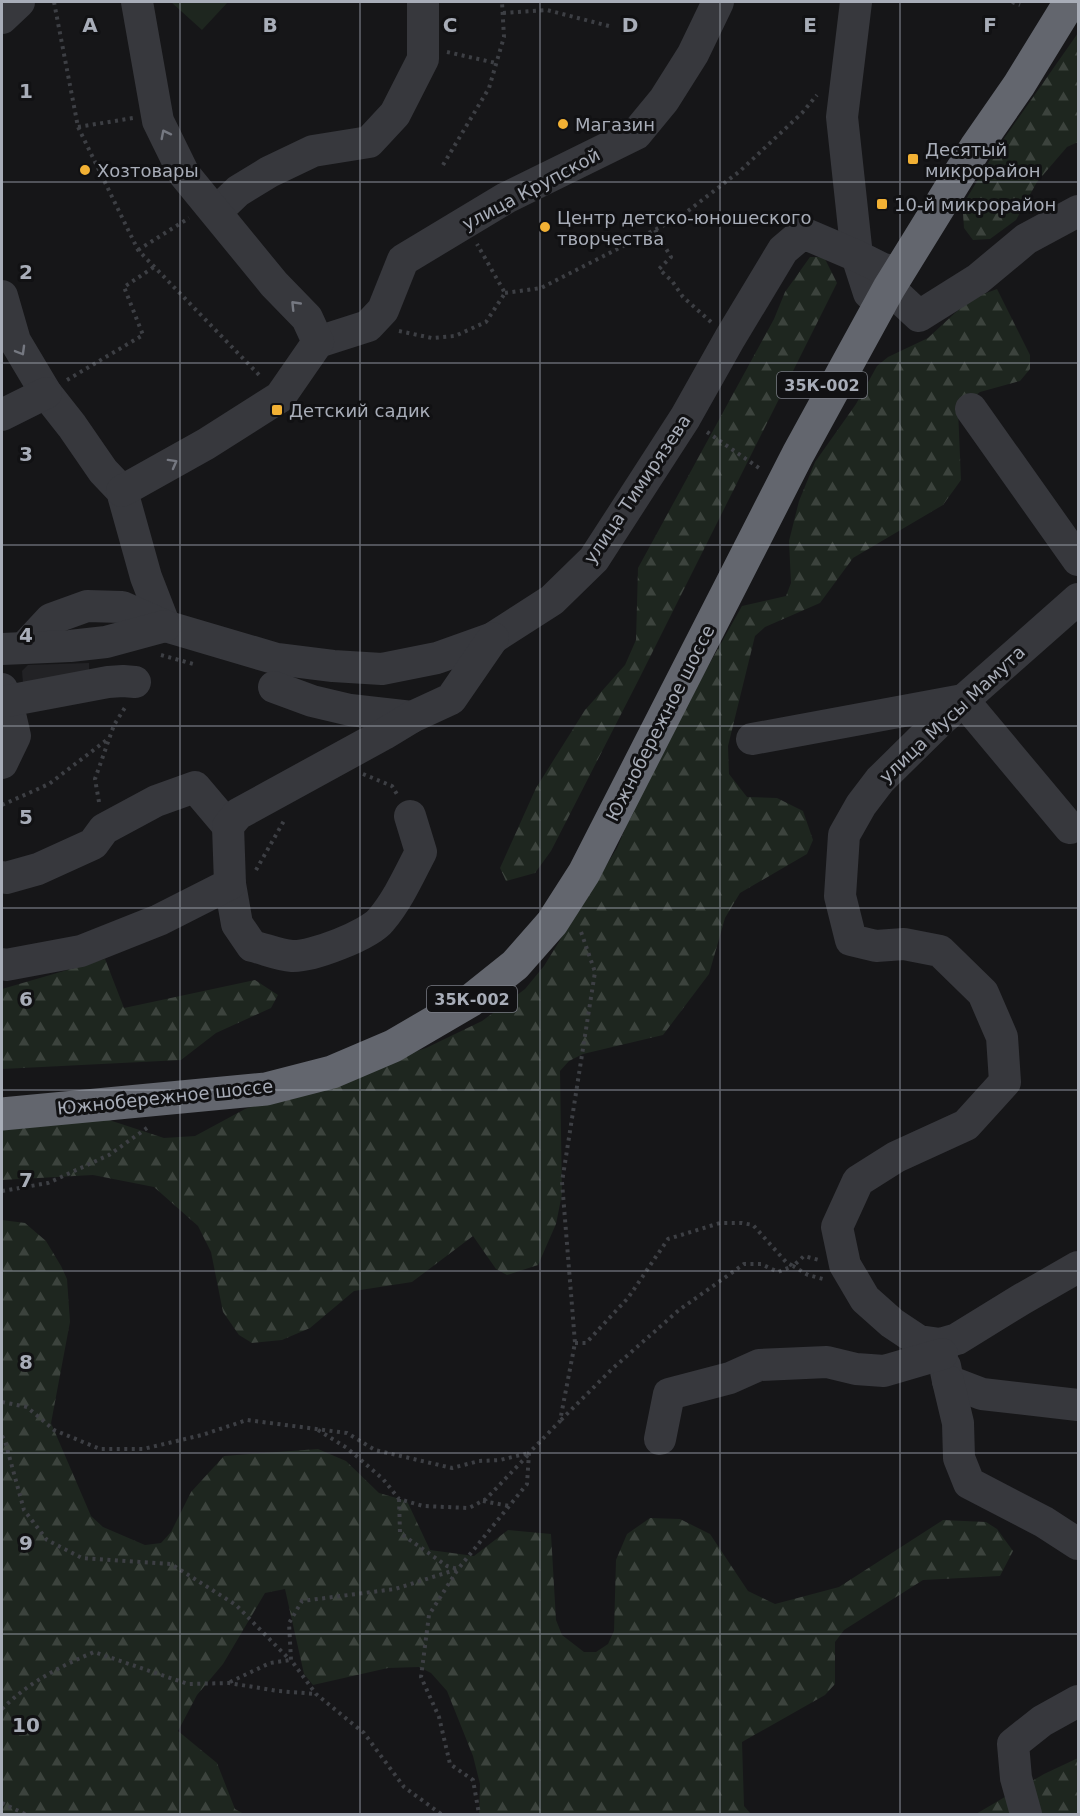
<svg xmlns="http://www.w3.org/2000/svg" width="1080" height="1816" font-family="'DejaVu Sans',sans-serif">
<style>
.built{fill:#222225}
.green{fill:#1e261f}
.forest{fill:url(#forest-firs)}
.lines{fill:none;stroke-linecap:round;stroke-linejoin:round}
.path{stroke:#3d3f44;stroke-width:4;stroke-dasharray:3 4.5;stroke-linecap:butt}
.minor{stroke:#37383d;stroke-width:32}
.highway{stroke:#63666e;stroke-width:33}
.oneway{stroke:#757881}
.grid{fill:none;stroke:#a8adb8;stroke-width:1.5;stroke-opacity:0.55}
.poi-dot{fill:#f2b134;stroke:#111113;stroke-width:2}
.labels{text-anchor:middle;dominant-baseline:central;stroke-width:6;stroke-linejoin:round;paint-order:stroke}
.shield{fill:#111113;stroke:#7b7e86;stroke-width:1.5}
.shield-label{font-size:16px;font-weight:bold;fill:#a8adb8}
.poi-label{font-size:18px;fill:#a8adb8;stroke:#111113;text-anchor:start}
.street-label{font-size:18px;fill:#a8adb8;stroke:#111113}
.grid-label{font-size:20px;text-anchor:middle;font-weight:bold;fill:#a8adb8;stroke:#111113;stroke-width:6;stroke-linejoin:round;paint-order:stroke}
</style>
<defs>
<pattern id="forest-firs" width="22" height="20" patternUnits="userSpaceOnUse" patternTransform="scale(1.5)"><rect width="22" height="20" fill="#1e261f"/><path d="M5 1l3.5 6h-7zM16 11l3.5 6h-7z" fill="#3c433d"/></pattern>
</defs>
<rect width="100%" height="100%" fill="#161618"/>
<polygon class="built" points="89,663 89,677 23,683 22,671 28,665"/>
<polygon class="green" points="171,2 228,2 202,30"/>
<g class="forest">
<polygon points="1078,33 1078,142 1067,147 1037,182 1016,220 990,239 973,240 964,228 963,214 965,201 996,150"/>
<polygon points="810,257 824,257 837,283 638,681 551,851 535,873 506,881 500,868 536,788 585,710 625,665 636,640 638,568 774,319 785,292"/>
<polygon points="997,289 1030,355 1030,369 1020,381 980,392 958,409 961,480 943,505 853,558 820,603 765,627 755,636 728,746 729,774 747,797 777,798 803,811 813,840 807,854 740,893 725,918 709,974 663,1035 583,1054 569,1061 560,1071 562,1194 556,1224 538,1265 507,1275 496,1269 473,1236 412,1282 354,1291 310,1328 282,1340 252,1343 239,1335 223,1312 211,1252 198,1226 154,1187 93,1175 2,1180 2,1125 100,1117 164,1138 195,1136 245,1109 426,1048 482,1021 525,989 544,966 617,848 653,764 742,606 786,596 791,583 789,541 799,501 815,462 856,404 877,366 888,357 928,338 970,299"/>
<polygon points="105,959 124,1008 255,980 278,995 271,1008 216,1033 181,1060 2,1069 2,989"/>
<polygon points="2,1220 25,1223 46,1241 61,1266 67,1279 70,1322 51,1423 91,1516 103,1527 145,1545 161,1543 171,1532 191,1492 224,1456 318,1449 346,1461 379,1493 407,1501 430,1550 474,1556 508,1530 551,1534 556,1620 562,1635 584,1652 596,1652 608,1644 614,1631 616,1560 627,1534 650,1518 680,1519 710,1534 748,1591 775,1604 839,1587 943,1520 986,1522 997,1529 1013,1551 1000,1576 923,1580 844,1630 835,1642 835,1684 825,1695 742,1742 744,1806 751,1814 479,1814 480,1784 473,1756 447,1691 431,1673 419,1667 388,1668 313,1685 304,1674 285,1589 265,1593 223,1664 197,1695 178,1731 217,1763 235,1809 244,1814 2,1814"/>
<polygon points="1078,1758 1078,1814 976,1814 1044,1774"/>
</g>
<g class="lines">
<g class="path">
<polyline points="54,2 78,127 138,250 262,378"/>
<polyline points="1012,2 1020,5"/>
<polyline points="503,13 547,10 609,26"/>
<polyline points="447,52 496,63"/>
<polyline points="78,127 133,118"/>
<polyline points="443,165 489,88 504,37 502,2"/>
<polyline points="655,230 671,257 659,269 672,281 683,297 711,322"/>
<polyline points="138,250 189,218"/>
<polyline points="505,293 541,288 680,217 740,171 802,113 817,95"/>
<polyline points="399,331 432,338 455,336 486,322 505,293 477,244"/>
<polyline points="67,380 143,335 124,287 154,267"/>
<polyline points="707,432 762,470"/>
<polyline points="161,655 197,665"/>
<polyline points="363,774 392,786 398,796"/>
<polyline points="99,802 95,779 114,725 126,706"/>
<polyline points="2,805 49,784 108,739"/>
<polyline points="256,870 285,819"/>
<polyline points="2,1191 48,1183 109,1155 147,1128"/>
<polyline points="575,1343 586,1343 628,1298 668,1239 720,1223 742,1223 753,1225 786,1262 793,1266 804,1256 819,1260"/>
<polyline points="2,1402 27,1407 54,1430 100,1449 143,1449 202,1435 247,1420 347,1433 375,1450 452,1468 479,1461 500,1460 529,1453"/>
<polyline points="561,1420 612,1369 679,1310 744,1264 761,1264 778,1272 793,1266 808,1275 823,1279"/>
<polyline points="318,1430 347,1448 383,1479 399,1499 423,1506 469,1508 486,1499 529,1454"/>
<polyline points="2,1436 5,1441 24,1510 47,1540 82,1558 171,1564 236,1605 290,1660"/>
<polyline points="399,1499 400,1533 447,1566 458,1569 429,1615 421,1677 439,1717 450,1764 473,1780 479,1814"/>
<polyline points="483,1501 509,1506"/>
<polyline points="230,1682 270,1663 290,1660"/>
<path d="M2,1709C29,1682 59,1667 94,1652L188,1684L229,1683L278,1691L316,1694"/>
<polyline points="2,1803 25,1814"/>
<polyline points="441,1814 404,1787 364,1733 316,1694 291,1660 289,1623 302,1601 395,1589 458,1569 527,1484 529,1453 560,1421 575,1343 562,1182 595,972 580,929"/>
</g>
<g class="minor">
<polyline points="856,2 842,117 857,256 869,293"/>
<polyline points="2,18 19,2"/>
<polyline points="216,212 238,191 269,172 313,151 369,142 395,114 423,59 423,2"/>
<polyline points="889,288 919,316 978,279 1026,239 1078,211"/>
<polyline points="2,296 15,341 46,393 72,426 103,471 122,491 146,577 165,626"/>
<polyline points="318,342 368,326 383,310 403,260 506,198 636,134 664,100 693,54 718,2"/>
<polyline points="971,409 1078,560"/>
<polyline points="2,415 46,393"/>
<polyline points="122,491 206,444 280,397 318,342 307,318 274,284 184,174 158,121 137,2"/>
<polyline points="1078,599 941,720 880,780 861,805 844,835 840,896 851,940 876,946 904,944 940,951 983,993 1002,1037 1005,1082 966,1125 896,1157 858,1181 837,1227 845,1265 865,1299 892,1323 919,1341 940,1344 957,1339 1022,1299 1078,1267"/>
<polyline points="25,647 51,619 87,606 122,607 165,626 277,659 333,666 382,669 437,658 493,638 552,600 594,559 685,418 730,338 783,250 803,233 857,256 883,269 898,272"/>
<polyline points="2,649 70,646 106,642 165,626"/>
<polyline points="274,687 312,701 350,710 412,717"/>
<polyline points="2,689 7,701 15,736 2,763"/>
<polyline points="7,701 108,682 123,681 135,682"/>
<polyline points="752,739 963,700 1070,828"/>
<polyline points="2,877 6,878 38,869 93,844 104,829 156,801 195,787 228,826"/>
<path d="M230,884L237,924L252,946C265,949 279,955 292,956C312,957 369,935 381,920C398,900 409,875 421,852L410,816"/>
<polyline points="2,964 6,965 81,951 159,920 230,884 228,826 238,814 384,734 412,717 451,699 493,638"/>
<polyline points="945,1366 948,1381 982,1394 1078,1405"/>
<polyline points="948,1381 958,1423 959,1458 969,1483 1044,1522 1078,1544"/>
<polyline points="660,1439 669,1394 730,1378 759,1365 827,1362 856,1369 884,1371 942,1354"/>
<polyline points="1026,1814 1016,1778 1013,1744 1042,1721 1078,1701"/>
</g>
<polyline class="highway" points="2,1114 266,1089 332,1072 393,1046 470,1001 515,965 552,923 584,873 798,454 889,288 976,147 1019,85 1070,2"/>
</g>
<defs><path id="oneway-chevron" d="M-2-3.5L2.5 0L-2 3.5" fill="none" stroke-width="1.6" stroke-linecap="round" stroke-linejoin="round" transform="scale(1.5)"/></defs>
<g class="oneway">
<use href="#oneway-chevron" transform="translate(165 134) rotate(-117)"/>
<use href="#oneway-chevron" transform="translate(295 305) rotate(-134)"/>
<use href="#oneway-chevron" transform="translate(21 351) rotate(60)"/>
<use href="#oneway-chevron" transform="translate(173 463) rotate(-29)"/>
</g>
<path class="grid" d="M180,2V1814M360,2V1814M540,2V1814M720,2V1814M900,2V1814M2,182H1078M2,363H1078M2,545H1078M2,726H1078M2,908H1078M2,1090H1078M2,1271H1078M2,1453H1078M2,1634H1078"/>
<g class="poi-dot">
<circle cx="563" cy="124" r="6"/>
<rect x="907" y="153" width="12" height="12" rx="3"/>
<circle cx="85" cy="170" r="6"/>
<rect x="876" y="198" width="12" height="12" rx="3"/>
<circle cx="545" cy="227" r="6"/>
<rect x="271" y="404" width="12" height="12" rx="3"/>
</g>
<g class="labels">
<g class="shield">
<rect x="777" y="372" width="90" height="26" rx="4.5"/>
<rect x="427" y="986" width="90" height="26" rx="4.5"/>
</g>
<g class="shield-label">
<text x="822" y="385">35К-002</text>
<text x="472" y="999">35К-002</text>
</g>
<g class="poi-label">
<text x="575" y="124">Магазин</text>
<text x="925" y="149">Десятый<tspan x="925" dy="21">микрорайон</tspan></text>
<text x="97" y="170">Хозтовары</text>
<text x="894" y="204">10-й микрорайон</text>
<text x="557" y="217">Центр детско-юношеского<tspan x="557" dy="21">творчества</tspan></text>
<text x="289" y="410">Детский садик</text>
</g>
<g class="street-label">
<text transform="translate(531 189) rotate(-28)">улица Крупской</text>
<text transform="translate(637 489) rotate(-56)">улица Тимирязева</text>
<text transform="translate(952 714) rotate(-43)">улица Мусы Мамута</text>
<text transform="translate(660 723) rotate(-63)">Южнобережное шоссе</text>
<text transform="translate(165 1097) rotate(-6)">Южнобережное шоссе</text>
</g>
</g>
<g class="grid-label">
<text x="90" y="32">A</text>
<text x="270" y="32">B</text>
<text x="450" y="32">C</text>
<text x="630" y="32">D</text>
<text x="810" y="32">E</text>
<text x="990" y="32">F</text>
<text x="26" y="98">1</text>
<text x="26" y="279">2</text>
<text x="26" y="461">3</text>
<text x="26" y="642">4</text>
<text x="26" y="824">5</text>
<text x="26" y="1006">6</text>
<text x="26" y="1187">7</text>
<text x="26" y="1369">8</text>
<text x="26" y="1550">9</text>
<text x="26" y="1732">10</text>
</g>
<rect width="1080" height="1816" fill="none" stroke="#a8adb8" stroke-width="6"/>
</svg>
